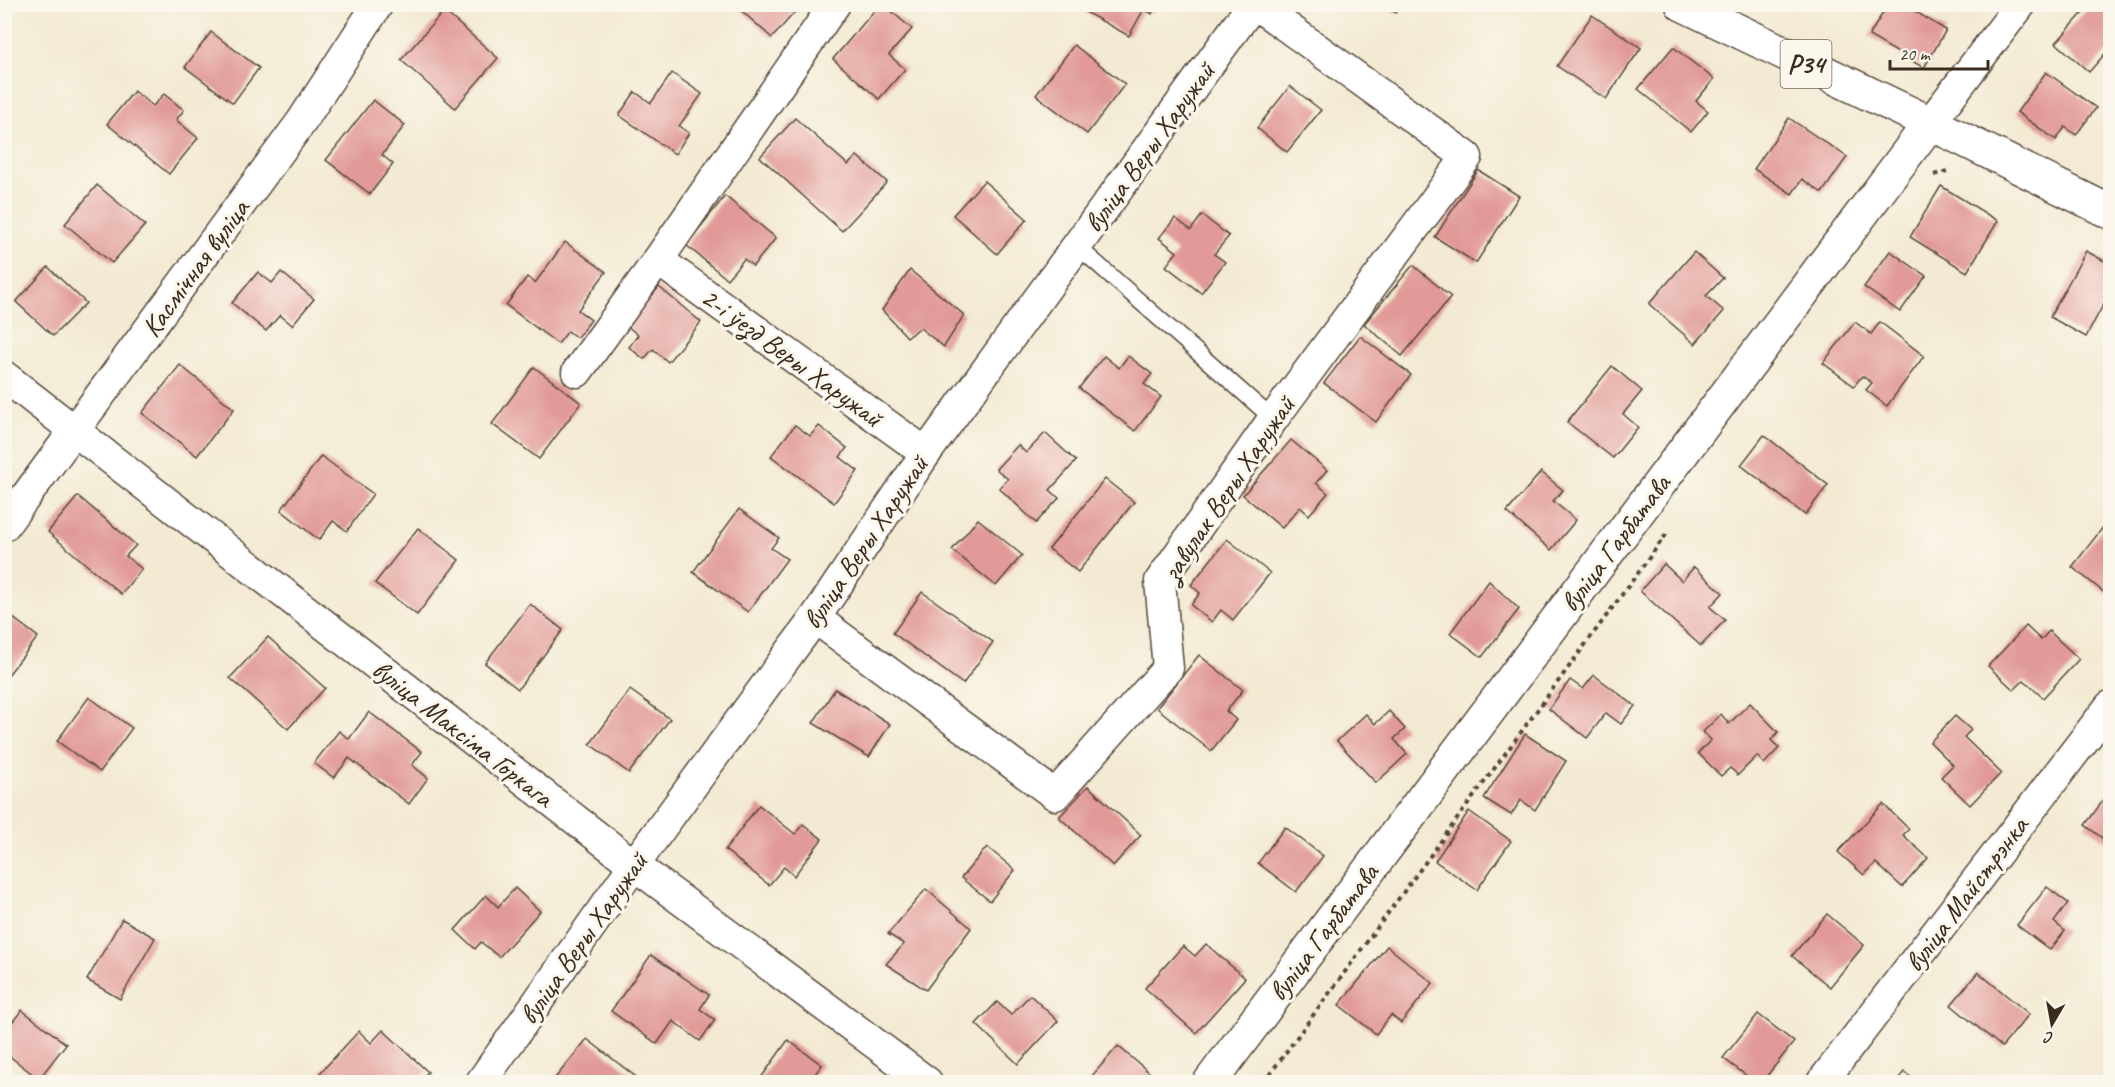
<svg xmlns="http://www.w3.org/2000/svg" width="2115" height="1087" font-family="Caveat,sans-serif">
<style>
.building{fill:#e19a97}
.lines{fill:none;stroke-linecap:round;stroke-linejoin:round}
.lane-casing{stroke:#574739;stroke-width:18}
.street-casing{stroke:#574739;stroke-width:33}
.secondary-casing{stroke:#574739;stroke-width:36}
.primary-casing{stroke:#574739;stroke-width:36}
.path{stroke:#574739;stroke-width:4;stroke-dasharray:4.5 4.5;stroke-linecap:butt}
.lane{stroke:#fff;stroke-width:15}
.street{stroke:#fff;stroke-width:30}
.secondary{stroke:#fff;stroke-width:33}
.primary{stroke:#fff;stroke-width:33}
.labels{text-anchor:middle;dominant-baseline:central;stroke-width:6;stroke-linejoin:round;paint-order:stroke}
.shield{fill:#fbf7ec;stroke:#75685c;stroke-width:1.5}
.shield-label{font-size:27px;font-weight:bold;fill:#3b2a1e}
.street-label{font-size:28px;fill:#3b2a1e;stroke:#fbf7ec}
</style>
<rect width="100%" height="100%" fill="#fbf7ec"/>
<filter id="ink" filterUnits="userSpaceOnUse"><feTurbulence type="fractalNoise" baseFrequency=".0167" numOctaves="2"/><feDisplacementMap in="SourceGraphic" scale="12" xChannelSelector="R" yChannelSelector="G"/><feConvolveMatrix kernelMatrix="1 2 1 2 8 2 1 2 1" color-interpolation-filters="sRGB"/></filter>
<filter id="wash" filterUnits="userSpaceOnUse"><feTurbulence type="fractalNoise" baseFrequency=".008" numOctaves="4" result="noise"/><feDisplacementMap in="SourceGraphic" scale="24" xChannelSelector="R" yChannelSelector="G"/><feGaussianBlur stdDeviation="1.35" result="paint"/><feColorMatrix in="noise" values="0 0 0 0 0 0 0 0 0 0 0 0 0 0 0 0 0 1.4 0 .05"/><feComposite in="paint" operator="in"/></filter>
<g filter="url(#wash)">
<rect width="100%" height="100%" fill="#f3ead3"/>
<g id="blocks">
<g class="building">
<polygon points="734,4 802,4 772,38"/>
<polygon points="880,4 883,4 912,29 889,55 905,69 879,99 833,59"/>
<polygon points="1077,4 1157,4 1152,14 1144,9 1129,36 1076,7"/>
<polygon points="1381,4 1400,4 1396,13"/>
<polygon points="1888,4 1903,4 1946,30 1924,68 1869,36"/>
<polygon points="2091,4 2110,4 2110,48 2089,72 2056,43"/>
<polygon points="444,11 498,58 455,108 401,60"/>
<polygon points="1592,15 1641,48 1606,99 1557,66"/>
<polygon points="211,32 259,68 233,103 185,67"/>
<polygon points="1074,45 1125,84 1087,134 1036,95"/>
<polygon points="1673,47 1714,79 1696,101 1708,111 1691,132 1638,89"/>
<polygon points="2046,72 2096,108 2076,135 2065,127 2056,140 2017,112"/>
<polygon points="672,73 702,94 679,126 689,133 675,154 619,115 635,92 651,103"/>
<polygon points="1290,86 1321,110 1287,152 1257,128"/>
<polygon points="134,91 153,106 164,94 184,110 176,120 198,138 169,174 107,124"/>
<polygon points="373,100 405,125 382,155 393,164 370,194 326,160"/>
<polygon points="795,118 848,165 857,156 887,182 842,231 760,157"/>
<polygon points="1789,118 1847,157 1822,193 1802,179 1792,194 1754,169"/>
<polygon points="1478,170 1519,196 1476,263 1435,237"/>
<polygon points="984,181 1027,219 997,254 953,215"/>
<polygon points="97,185 145,225 112,263 65,224"/>
<polygon points="1941,186 1998,221 1967,272 1910,237"/>
<polygon points="725,196 776,238 753,266 744,259 727,279 686,245"/>
<polygon points="1202,215 1229,236 1214,254 1225,262 1201,293 1166,266 1177,252 1159,238 1175,218 1191,230"/>
<polygon points="565,242 606,272 578,310 591,320 577,338 568,331 558,344 506,305 527,277 535,283"/>
<polygon points="1890,251 1926,276 1900,312 1864,287"/>
<polygon points="2086,251 2110,264 2110,292 2086,337 2050,317"/>
<polygon points="1694,252 1723,278 1706,296 1724,311 1695,344 1649,304"/>
<polygon points="1413,265 1451,297 1402,356 1364,324"/>
<polygon points="48,267 86,303 53,336 16,302"/>
<polygon points="910,270 964,315 944,347 920,328 907,337 882,310"/>
<polygon points="258,272 272,283 281,272 314,299 292,325 280,315 266,331 232,303"/>
<polygon points="659,287 701,322 668,362 653,349 644,359 629,347 638,335 627,326"/>
<polygon points="1855,322 1871,334 1880,322 1924,356 1887,406 1866,390 1872,383 1862,376 1854,386 1823,363"/>
<polygon points="1360,336 1411,375 1376,422 1324,383"/>
<polygon points="1104,356 1119,368 1128,356 1152,374 1144,384 1161,397 1135,431 1079,388"/>
<polygon points="180,365 234,409 197,456 142,413"/>
<polygon points="1612,366 1642,391 1623,414 1638,427 1613,458 1567,422"/>
<polygon points="534,367 581,403 539,459 492,424"/>
<polygon points="795,425 810,436 819,426 847,448 840,457 858,471 834,503 771,456"/>
<polygon points="1045,433 1076,461 1050,490 1059,498 1036,523 999,488 1008,479 996,469 1018,445 1026,453"/>
<polygon points="1764,435 1828,485 1805,515 1741,465"/>
<polygon points="1291,440 1327,470 1316,483 1328,493 1309,515 1300,507 1282,528 1243,495"/>
<polygon points="321,456 373,494 347,531 333,521 319,540 281,510"/>
<polygon points="1541,472 1563,490 1553,501 1576,520 1551,550 1507,512"/>
<polygon points="1105,479 1134,502 1078,572 1049,549"/>
<polygon points="78,496 136,545 126,556 142,569 121,594 48,532"/>
<polygon points="739,509 779,538 771,548 787,559 748,612 693,572"/>
<polygon points="978,519 1022,555 996,586 952,550"/>
<polygon points="2104,526 2110,531 2110,597 2072,567"/>
<polygon points="418,528 459,560 417,615 375,583"/>
<polygon points="1227,539 1270,573 1233,620 1221,610 1212,622 1191,605 1200,593 1191,585"/>
<polygon points="1664,564 1682,581 1694,567 1723,593 1710,607 1725,620 1701,646 1640,591"/>
<polygon points="1489,581 1519,609 1482,657 1450,633"/>
<polygon points="922,592 993,642 963,684 893,633"/>
<polygon points="530,604 563,630 518,689 485,663"/>
<polygon points="4,611 38,637 4,680"/>
<polygon points="2026,626 2041,640 2049,631 2079,659 2043,698 2024,680 2014,690 1988,666"/>
<polygon points="268,637 325,688 288,729 230,678"/>
<polygon points="1199,655 1243,690 1226,711 1236,720 1211,751 1157,708"/>
<polygon points="1594,675 1635,706 1621,724 1606,713 1587,738 1549,709 1570,680 1583,689"/>
<polygon points="835,689 890,724 869,757 813,723"/>
<polygon points="630,690 670,719 629,773 590,744"/>
<polygon points="89,697 132,728 100,772 57,741"/>
<polygon points="1750,703 1778,732 1771,740 1779,748 1764,764 1757,756 1738,775 1730,768 1721,776 1698,753 1711,740 1703,732 1721,714 1729,724"/>
<polygon points="1389,711 1405,729 1394,739 1407,754 1376,783 1337,741 1366,714 1375,724"/>
<polygon points="369,712 422,752 412,765 428,778 409,804 349,758 334,778 314,763 339,731 349,739"/>
<polygon points="1955,716 1971,730 1964,737 2001,773 1970,805 1941,777 1953,765 1930,742"/>
<polygon points="1525,734 1566,761 1535,810 1521,800 1511,815 1484,798"/>
<polygon points="1088,786 1141,835 1113,866 1059,817"/>
<polygon points="2110,791 2110,844 2085,825"/>
<polygon points="1883,804 1909,829 1903,835 1928,858 1902,887 1876,863 1864,875 1838,852"/>
<polygon points="759,805 795,834 803,824 822,839 794,876 784,867 769,885 725,850"/>
<polygon points="1469,811 1511,841 1477,890 1435,861"/>
<polygon points="1285,827 1323,856 1296,892 1258,863"/>
<polygon points="987,847 1015,870 990,901 961,878"/>
<polygon points="2047,887 2068,903 2054,922 2065,931 2050,950 2017,925"/>
<polygon points="515,888 540,911 499,957 481,942 475,949 455,930 486,895 498,907"/>
<polygon points="926,889 971,928 926,990 886,964 904,944 888,934"/>
<polygon points="1827,914 1864,945 1830,987 1792,956"/>
<polygon points="122,919 155,938 120,999 87,980"/>
<polygon points="1206,944 1245,978 1196,1033 1145,988 1183,946 1195,956"/>
<polygon points="1387,946 1433,983 1401,1023 1391,1015 1376,1034 1339,1005"/>
<polygon points="651,955 709,995 700,1009 715,1020 700,1041 673,1021 657,1044 611,1011"/>
<polygon points="1978,972 2029,1014 2002,1047 1951,1005"/>
<polygon points="1030,995 1058,1021 1018,1064 976,1024 997,1002 1011,1015"/>
<polygon points="22,1010 66,1044 39,1079 4,1052 4,1032"/>
<polygon points="1758,1014 1794,1042 1762,1082 1755,1082 1723,1058"/>
<polygon points="383,1030 428,1072 418,1082 331,1082 320,1073 359,1031 371,1043"/>
<polygon points="587,1039 636,1077 632,1082 552,1082"/>
<polygon points="788,1040 822,1065 809,1082 758,1082"/>
<polygon points="1118,1046 1158,1080 1155,1082 1098,1082 1091,1077"/>
<polygon points="1904,1072 1917,1082 1896,1082"/>
</g>
</g>
</g>
<g filter="url(#ink)">
<use href="#blocks" fill-opacity="0" stroke="#574739" stroke-width="1.5"/>
<g class="lines">
<defs>
<polyline id="lane" points="1077,246 1273,419"/>
<g id="street">
<polyline points="1930,123 2021,4"/>
<polyline points="658,260 926,453"/>
<polyline points="577,372 658,260 835,4"/>
<polyline points="4,376 634,865 927,1082"/>
<polyline points="4,526 302,121 378,4"/>
<polyline points="815,618 1055,795 1168,668 1160,581 1273,419 1467,157 1255,4"/>
<polyline points="481,1082 634,865 815,618 926,453 1253,4"/>
<polyline points="1822,1082 2110,706"/>
</g>
<polyline id="secondary" points="1210,1082 1930,123"/>
<polyline id="primary" points="1682,4 1930,123 2110,212"/>
</defs>
<use href="#lane" class="lane-casing"/>
<use href="#street" class="street-casing"/>
<use href="#secondary" class="secondary-casing"/>
<use href="#primary" class="primary-casing"/>
<g class="path">
<polyline points="1934,175 1950,170"/>
<polyline points="1264,1082 1668,532"/>
</g>
<use href="#lane" class="lane"/>
<use href="#street" class="street"/>
<use href="#secondary" class="secondary"/>
<use href="#primary" class="primary"/>
</g>
</g>
<g class="labels">
<rect class="shield" x="1780.5" y="40" width="51" height="48" rx="4.5"/>
<g class="shield-label">
<text x="1806" y="64">Р34</text>
</g>
<g class="street-label">
<text transform="translate(1149 147) rotate(-54)">вуліца Веры Харужай</text>
<text transform="translate(195 268) rotate(-54)">Касмічная вуліца</text>
<text transform="translate(792 357) rotate(36)">2-і ўезд Веры Харужай</text>
<text transform="translate(1228 488) rotate(-56)">завулак Веры Харужай</text>
<text transform="translate(865 542) rotate(-56)">вуліца Веры Харужай</text>
<text transform="translate(1615 543) rotate(-53)">вуліца Гарбатава</text>
<text transform="translate(463 733) rotate(38)">вуліца Максіма Горкага</text>
<text transform="translate(1966 894) rotate(-53)">вуліца Майстрэнка</text>
<text transform="translate(1323 932) rotate(-53)">вуліца Гарбатава</text>
<text transform="translate(583 938) rotate(-55)">вуліца Веры Харужай</text>
</g>
</g>
<rect width="2115" height="1087" fill="none" stroke="#fbf7ec" stroke-width="24"/>
<g transform="translate(2052 1024) rotate(190)" stroke="#fbf7ec" stroke-width="4.5" paint-order="stroke">
<path d="M0-4.5L10 22L0 15L-10 22Z" fill="#3b2a1e"/>
<text y="-9" font-size="16" font-weight="bold" text-anchor="middle" fill="#3b2a1e">С</text>
</g>
<path d="M1890 60v9h98v-9" fill="none" stroke="#3b2a1e" stroke-width="3"/>
<text x="1899" y="60" font-size="18" fill="#3b2a1e" stroke="#fbf7ec" stroke-width="4.5" paint-order="stroke">20 m</text>
</svg>
